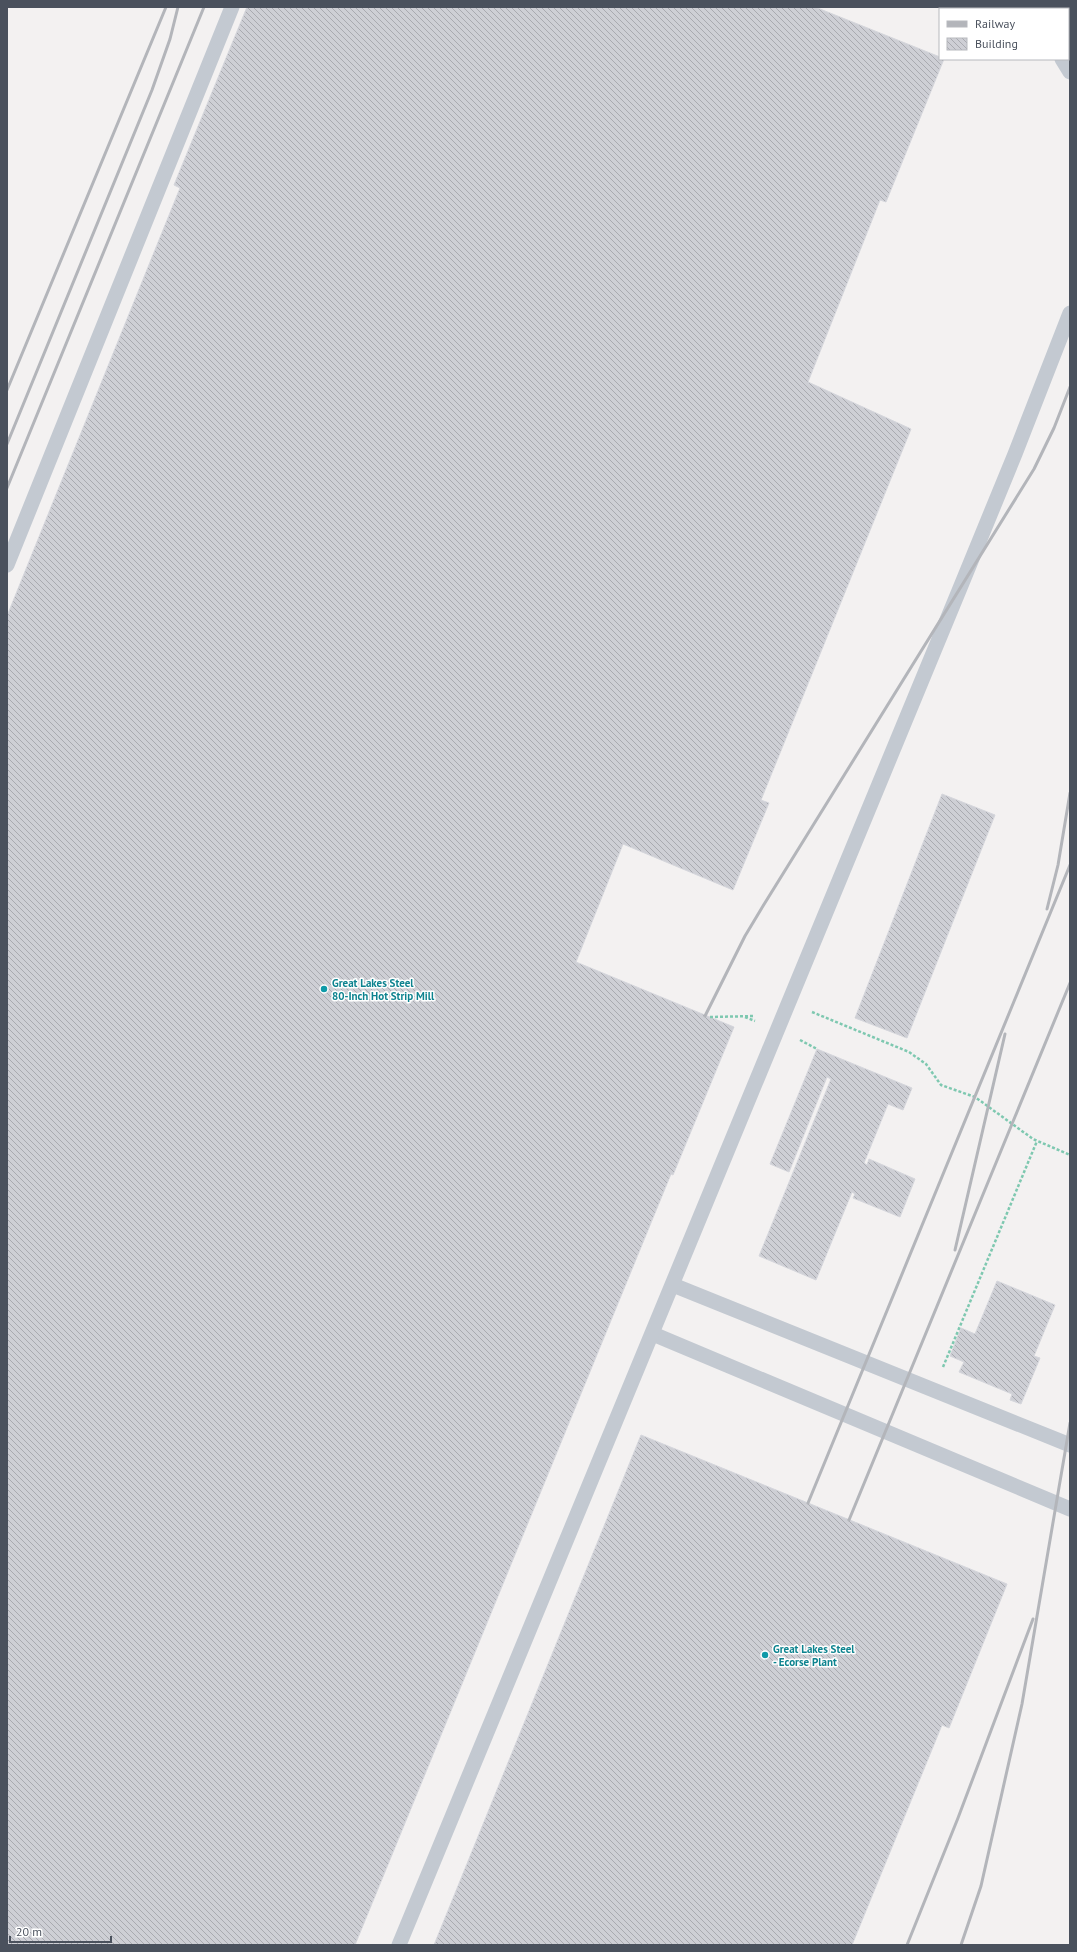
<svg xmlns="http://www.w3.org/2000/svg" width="1077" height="1952" font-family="'PT Sans',sans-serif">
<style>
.building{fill:url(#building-back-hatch);stroke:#d5d6dc}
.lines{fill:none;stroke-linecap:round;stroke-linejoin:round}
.path{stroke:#7ec8b0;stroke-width:2.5;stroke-dasharray:3 2;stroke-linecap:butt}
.lane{stroke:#c3c9d1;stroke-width:15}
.rail{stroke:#b3b5ba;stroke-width:3}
.culture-dot{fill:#0f9aa8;stroke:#fff;stroke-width:1.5}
.labels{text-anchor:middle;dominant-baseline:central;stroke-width:3;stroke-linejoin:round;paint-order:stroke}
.culture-label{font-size:11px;font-weight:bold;fill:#0d838f;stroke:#fff;text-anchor:start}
</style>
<defs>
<pattern id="building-back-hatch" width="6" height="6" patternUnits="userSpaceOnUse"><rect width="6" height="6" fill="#cecfd5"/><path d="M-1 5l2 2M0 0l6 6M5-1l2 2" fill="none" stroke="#a9aab0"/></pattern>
</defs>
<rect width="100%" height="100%" fill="#f3f1f1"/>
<g class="building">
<polygon points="247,7 815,7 940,57 940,59 944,59 886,202 880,200 808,382 911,429 761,800 769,803 733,890 623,844 576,962 734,1027 673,1175 671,1174 355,1945 7,1945 7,616 180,188 174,185"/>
<polygon points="942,794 995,815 907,1038 855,1018"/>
<polygon points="817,1049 912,1088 903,1110 888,1104 864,1163 867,1165 869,1159 915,1179 900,1217 853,1198 855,1194 852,1192 816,1280 759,1256 831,1079 827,1077 789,1172 770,1164"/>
<polygon points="997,1281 1055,1305 1034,1356 1040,1358 1021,1404 1010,1400 1012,1394 959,1372 964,1362 950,1356 961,1328 975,1334"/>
<polygon points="641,1435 1007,1584 949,1728 942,1725 852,1945 434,1945"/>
</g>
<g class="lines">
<g class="path">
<polyline points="812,1012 909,1052 926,1064 941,1085 975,1097 1033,1139 1070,1155"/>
<polyline points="710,1017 755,1016"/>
<polyline points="745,1017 755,1021"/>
<polyline points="800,1040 817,1049"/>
<polyline points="943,1367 1037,1141"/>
</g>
<g class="lane">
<polyline points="1024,7 1025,9"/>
<polyline points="1062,59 1070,72"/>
<polyline points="7,565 232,7"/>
<polyline points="673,1285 1070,1445"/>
<polyline points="653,1334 1070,1509"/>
<polyline points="399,1945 958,593 1015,454 1070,313"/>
</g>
<g class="rail">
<polyline points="7,390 166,7"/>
<polyline points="7,444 152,90 170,39 178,7"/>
<polyline points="7,488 204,7"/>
<polyline points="1047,909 1058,865 1070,793"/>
<polyline points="705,1016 745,936 763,906 1034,469 1054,428 1070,387"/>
<polyline points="955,1250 1005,1034"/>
<polyline points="808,1503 1070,865"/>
<polyline points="849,1520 1070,983"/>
<polyline points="907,1945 958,1818 1033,1619"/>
<polyline points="961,1945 981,1886 1022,1704 1070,1423"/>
</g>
</g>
<g class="culture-dot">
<circle cx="324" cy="989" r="4"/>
<circle cx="765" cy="1655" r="4"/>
</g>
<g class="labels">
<g class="culture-label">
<text x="332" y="983">Great Lakes Steel<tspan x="332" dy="13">80-Inch Hot Strip Mill</tspan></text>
<text x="773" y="1649">Great Lakes Steel<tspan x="773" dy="13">- Ecorse Plant</tspan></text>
</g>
</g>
<rect width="1077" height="1952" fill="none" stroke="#4a515d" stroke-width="16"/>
<rect x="939" y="8" width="130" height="52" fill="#ffffff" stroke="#b7b9be"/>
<rect x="947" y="21" width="20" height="6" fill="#b3b5ba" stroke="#b7b9be"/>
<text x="975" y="28" font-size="12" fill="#4a515d">Railway</text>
<rect x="947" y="38" width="20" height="12" fill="url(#building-back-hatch)" stroke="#b7b9be"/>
<text x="975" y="48" font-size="12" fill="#4a515d">Building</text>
<path d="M10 1936v6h101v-6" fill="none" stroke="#4a515d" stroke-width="2"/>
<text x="16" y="1936" font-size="12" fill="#4a515d" stroke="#ffffff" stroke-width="3" paint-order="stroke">20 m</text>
</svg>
